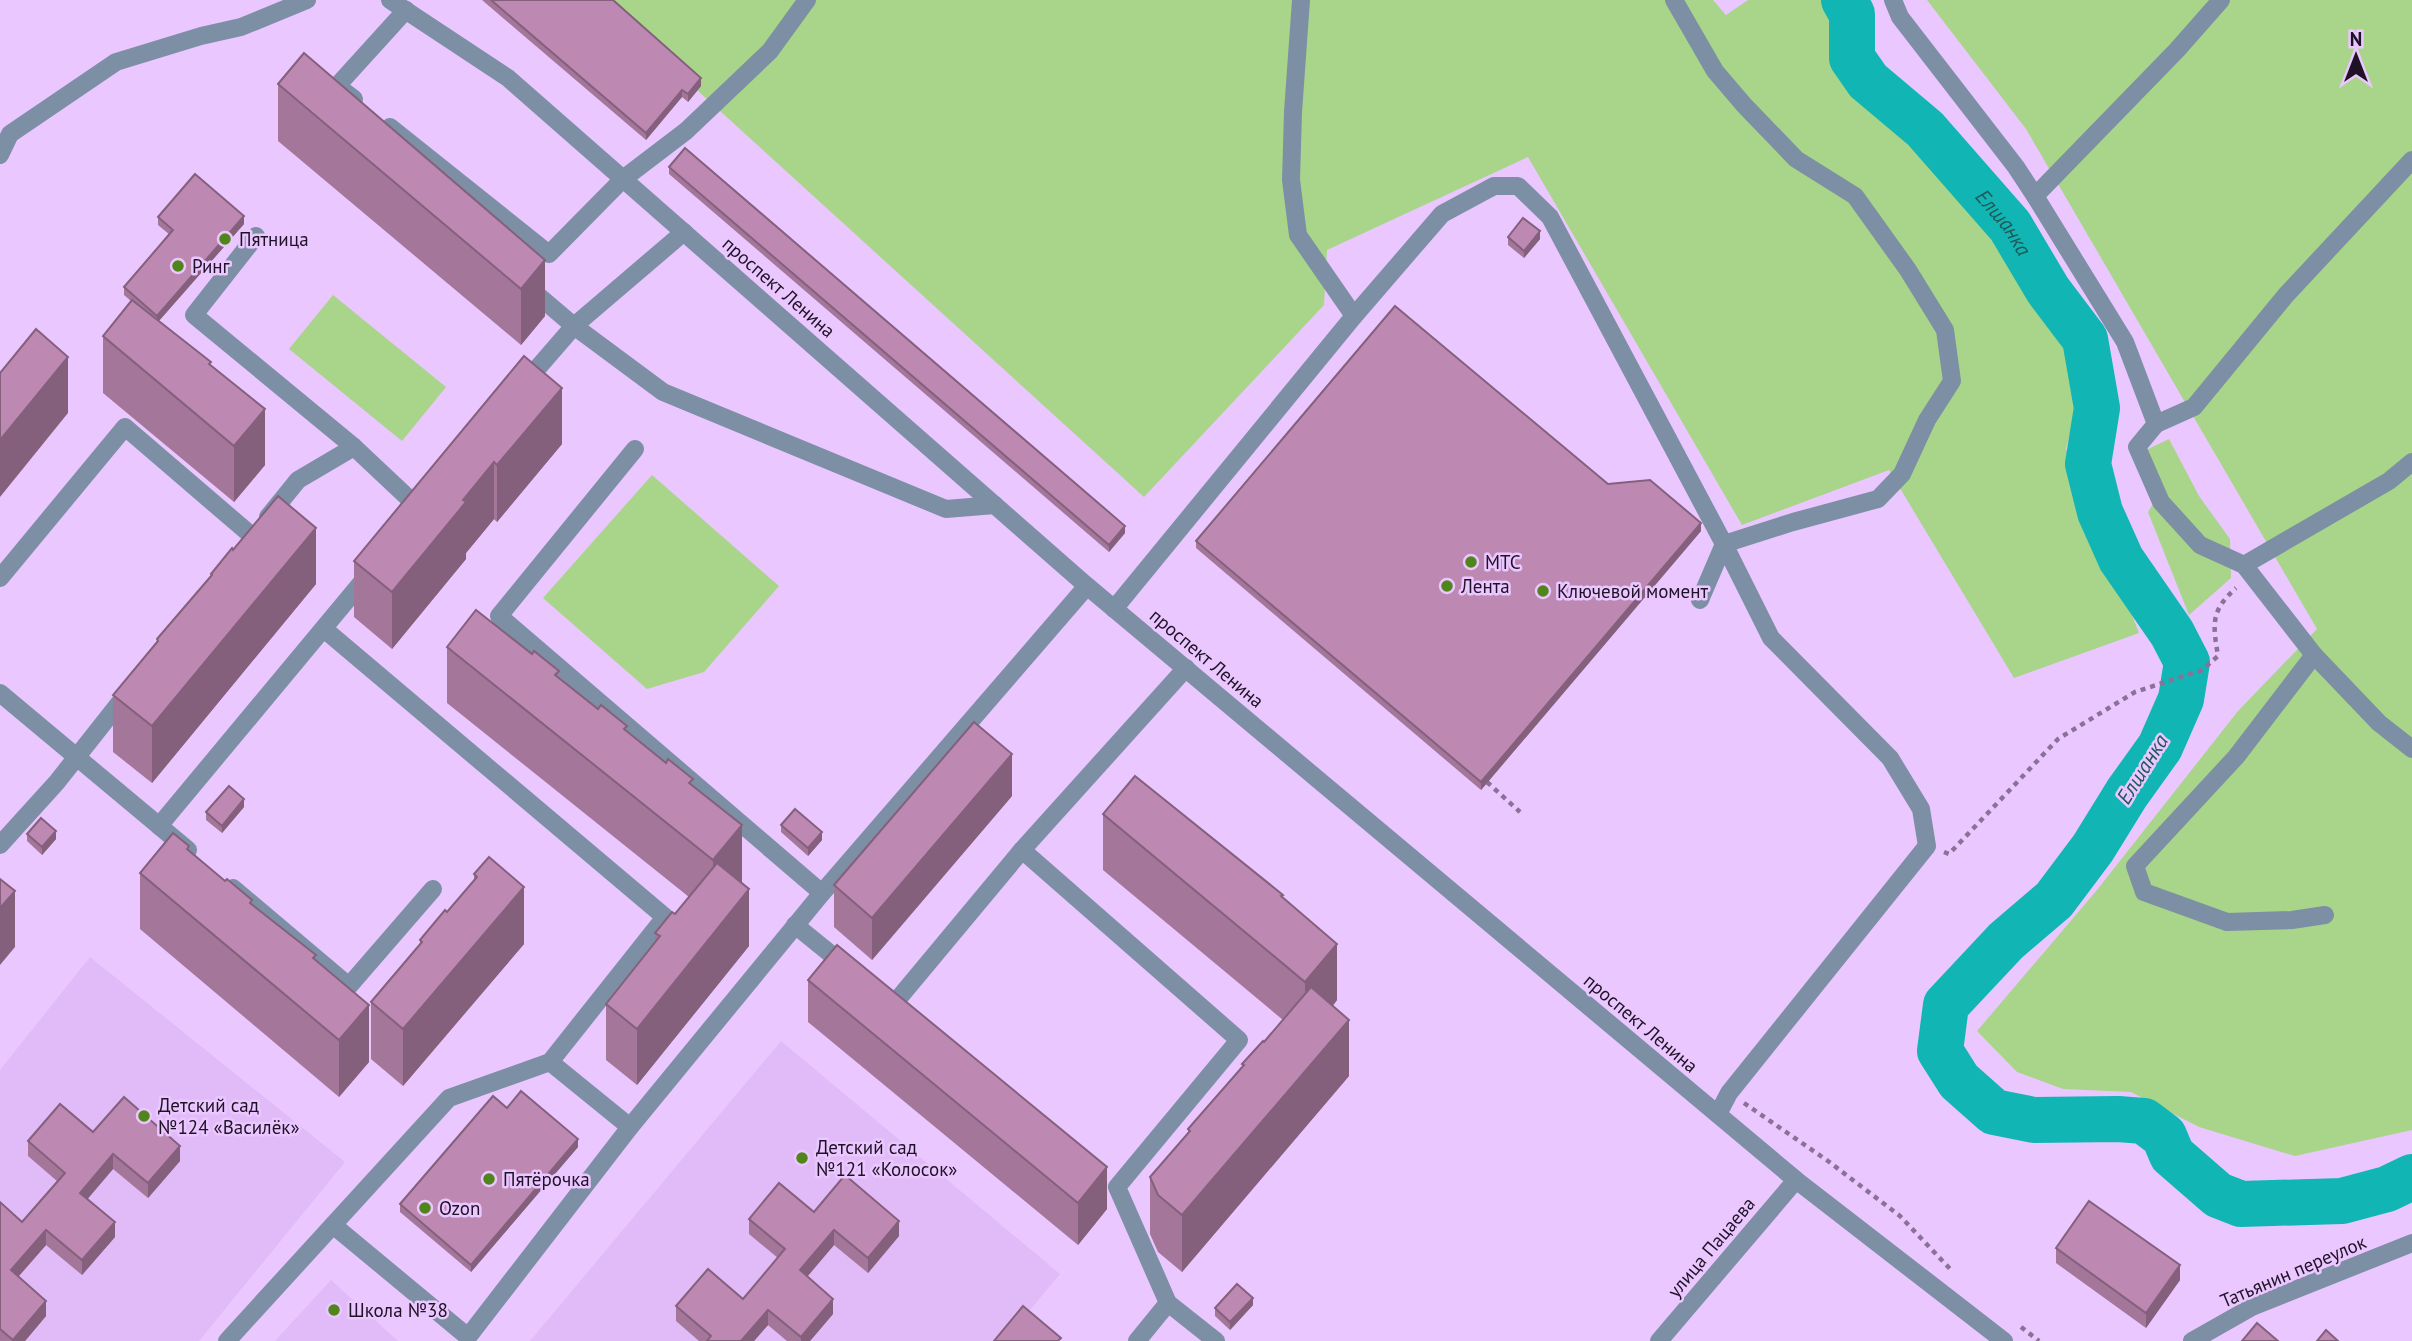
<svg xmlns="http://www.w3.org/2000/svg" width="2412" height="1341" font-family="'PT Sans',sans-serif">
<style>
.built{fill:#e1baf8}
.green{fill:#a8d589}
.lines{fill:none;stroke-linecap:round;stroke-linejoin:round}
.river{stroke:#11b6b4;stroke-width:46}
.path{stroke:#8a7198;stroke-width:4.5;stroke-dasharray:5 5;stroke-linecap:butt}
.minor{stroke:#7d8fa5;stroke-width:18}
.wall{fill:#a3769a}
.shaded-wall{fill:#84607d}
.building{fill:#bd89b3;stroke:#84607d;stroke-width:2}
.poi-dot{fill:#50851c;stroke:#ebc7ff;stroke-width:2.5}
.labels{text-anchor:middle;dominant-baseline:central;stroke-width:5;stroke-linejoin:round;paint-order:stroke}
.poi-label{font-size:19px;fill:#1f1226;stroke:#ebc7ff;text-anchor:start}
.street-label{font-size:19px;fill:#1f1226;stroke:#ebc7ff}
.water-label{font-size:21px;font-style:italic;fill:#1f5958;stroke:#ebc7ff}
</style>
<rect width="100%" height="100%" fill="#ebc7ff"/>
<g class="built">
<polygon points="90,957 345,1162 199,1341 0,1341 0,1070"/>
<polygon points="781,1041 1060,1274 1004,1341 530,1341"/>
<polygon points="331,1280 398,1341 275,1341"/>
</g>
<g class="green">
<polygon points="598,0 1713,0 1726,15 1748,0 1831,0 2086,370 2066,449 2139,633 2014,678 1889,470 1742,525 1528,157 1327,250 1324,305 1144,497"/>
<polygon points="1927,0 2412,0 2412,1130 2295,1156 2199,1127 2131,1092 2063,1089 2017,1072 1977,1031 2097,890 2238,711 2317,629 2026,129"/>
<polygon points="333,295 446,387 402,441 289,349"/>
<polygon points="2169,439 2199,496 2230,539 2231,578 2189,615 2148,512 2153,504 2144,451"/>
<polygon points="652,475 779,586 704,672 647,689 543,598"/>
</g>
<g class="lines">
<path class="river" id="s1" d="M1844,0L1852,14V58L1868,81L1925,129L2010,226L2048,290L2085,339L2097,408L2088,464L2100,512L2121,559L2172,633L2187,662L2181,699L2160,747L2127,793L2093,848L2054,900L2006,941L1946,1005L1940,1051L1959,1081L1994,1112L2034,1120L2118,1119L2144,1121L2164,1136L2172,1155L2218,1195L2241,1204L2342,1201L2387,1189L2412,1177"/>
<g class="path">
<polyline points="1487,782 1520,812"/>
<path d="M1944,852L1949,854L2058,739L2135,692L2202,670L2218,656C2213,625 2210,611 2236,588"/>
<polyline points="1744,1103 1828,1161 1900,1216 1952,1271"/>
<polyline points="2021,1327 2039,1341"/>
</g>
<g class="minor">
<polyline points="390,0 508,78 1087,586 1796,1180 2004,1341"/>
<polyline points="1301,0 1293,112 1291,180 1298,235 1354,316"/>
<polyline points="1674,0 1715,71 1744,105 1796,159 1855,196 1908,270 1945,330 1952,381 1927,420 1902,474 1878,499 1793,522 1724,544 1700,600"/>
<polyline points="1893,0 1900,17 2016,167 2035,196 2125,342 2156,424 2137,447 2161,502 2200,545 2244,565 2314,655 2379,723 2412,749"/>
<polyline points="354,99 337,86 406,10"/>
<polyline points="390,127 549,254 623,179 686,131 770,51 807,0"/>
<polyline points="0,155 10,134 116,62 201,36 241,27 307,0"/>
<polyline points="2035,196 2177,50 2221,0"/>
<polyline points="256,236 194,315 354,447 421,510"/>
<polyline points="527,286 574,326 663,392 946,509 995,505"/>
<polyline points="522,386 574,326 684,232"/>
<polyline points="2156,424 2194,407 2286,295 2412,160"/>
<polyline points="635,449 499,616 822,893"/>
<polyline points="268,517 298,480 354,447"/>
<polyline points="2244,565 2389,481 2412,462"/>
<polyline points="0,578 125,427 252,536"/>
<polyline points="1114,609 1354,316 1442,214 1494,186 1518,186 1550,217 1724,544 1771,638 1890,758 1921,809 1927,846 1729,1093 1718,1114"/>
<polyline points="2314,655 2236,757 2135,866 2144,892 2227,922 2292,920 2325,915"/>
<polyline points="0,693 188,850"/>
<polyline points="159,826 367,576"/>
<polyline points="0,845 57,782 128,692"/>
<polyline points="1022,850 1239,1040 1117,1187 1168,1303 1216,1341"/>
<polyline points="233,888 349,986 433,889"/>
<polyline points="795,925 848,968"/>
<polyline points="893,1005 1022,850 1186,668"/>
<polyline points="550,1062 630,1127 822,893 1087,586"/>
<polyline points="333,1225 468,1337 630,1127"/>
<polyline points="227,1341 449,1098 550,1062 665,917 324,629"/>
<polyline points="1137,1341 1168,1303"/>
<polyline points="1659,1341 1796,1180"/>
<polyline points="2192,1341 2252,1307 2412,1243"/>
</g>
</g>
<g class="wall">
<polygon points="482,0 613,0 701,86 688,102 682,97 646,140"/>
<polygon points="278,84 545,260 545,316 521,345 278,141"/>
<polygon points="669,167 1125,533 1109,552 669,174"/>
<polygon points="158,217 244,224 159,321 211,365 265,465 234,502 103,393 103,336 131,301 124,295 124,287 170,235 158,225"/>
<polygon points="1508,237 1540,239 1524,258 1508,245"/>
<polygon points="524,356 562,444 497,522 494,519 466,553 466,559 392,649 354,617 354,561"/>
<polygon points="1608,484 1701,531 1481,790 1196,548 1196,541"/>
<polygon points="233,550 316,584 152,783 113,752 113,695 157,643 157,639 211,577 211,574"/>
<polygon points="447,647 559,677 627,731 693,786 742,882 749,946 637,1085 606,1060 606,1004 655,942 655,933 675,914 689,897 447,703"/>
<polygon points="1012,796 872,960 834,927 834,885"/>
<polygon points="244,807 222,833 206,820 206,812"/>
<polygon points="1103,814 1283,898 1337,1000 1333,1006 1349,1076 1182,1272 1158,1252 1150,1234 1150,1177 1188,1133 1188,1129 1242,1068 1242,1064 1264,1042 1283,1020 1103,870"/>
<polygon points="781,825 822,840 808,856 781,832"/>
<polygon points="27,834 56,839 42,855 27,841"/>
<polygon points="189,851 316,961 369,1062 339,1097 140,929 140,873"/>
<polygon points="489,857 524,944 403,1086 371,1059 371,1002 420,945 420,940 447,912 474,880 474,874"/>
<polygon points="808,980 1107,1209 1078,1245 808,1022"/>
<polygon points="507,1108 578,1147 471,1272 400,1212 400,1204"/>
<polygon points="93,1132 180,1161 148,1198 113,1169 87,1199 115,1237 82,1275 46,1245 18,1277 46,1316 25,1341 0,1341 0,1202 22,1222 57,1181 28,1156 28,1141"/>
<polygon points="814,1212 899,1236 868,1273 834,1245 807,1277 833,1314 810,1341 787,1341 768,1325 754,1341 699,1341 676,1321 676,1306 743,1299 778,1258 749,1234 749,1219"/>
<polygon points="2056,1248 2180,1280 2146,1328 2056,1263"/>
<polygon points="1253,1305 1230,1330 1215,1316 1215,1308"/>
</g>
<g class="shaded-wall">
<polygon points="701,78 701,86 688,102 688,94"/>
<polygon points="682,90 682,97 646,140 646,133"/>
<polygon points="244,216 244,224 157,323 157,316"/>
<polygon points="1540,231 1540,239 1524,258 1524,251"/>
<polygon points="545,260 545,316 521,345 521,289"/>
<polygon points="68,357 68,413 0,497 0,440"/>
<polygon points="562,388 562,444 497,522 497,465"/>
<polygon points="265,409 265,465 234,502 234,446"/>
<polygon points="494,462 494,519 466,553 466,559 392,649 392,592 463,500"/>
<polygon points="1701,523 1701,531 1481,790 1481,782"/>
<polygon points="1125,526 1125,533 1109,552 1109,545"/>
<polygon points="316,528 316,584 152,783 152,726"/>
<polygon points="1012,754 1012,796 872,960 872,918"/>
<polygon points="244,799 244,807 222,833 222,826"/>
<polygon points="742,825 742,882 713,917 713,860"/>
<polygon points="56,831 56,839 42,855 42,847"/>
<polygon points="822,832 822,840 808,856 808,848"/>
<polygon points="524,887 524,944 403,1086 403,1029"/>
<polygon points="749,889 749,946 637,1085 637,1029"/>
<polygon points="15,891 15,947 0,965 0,908"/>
<polygon points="1337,944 1337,1000 1305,1039 1305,982"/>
<polygon points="369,1005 369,1062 339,1097 339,1040"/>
<polygon points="1349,1020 1349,1076 1182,1272 1182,1215"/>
<polygon points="578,1139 578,1147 471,1272 471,1265"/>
<polygon points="180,1146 180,1161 148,1198 148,1183"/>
<polygon points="113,1154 113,1169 80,1208 80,1193"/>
<polygon points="1107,1167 1107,1209 1078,1245 1078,1203"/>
<polygon points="899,1221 899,1236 868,1273 868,1258"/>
<polygon points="115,1222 115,1237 82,1275 82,1260"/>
<polygon points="46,1230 46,1245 11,1285 11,1270"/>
<polygon points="834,1230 834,1245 800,1285 800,1270"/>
<polygon points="2180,1265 2180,1280 2146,1328 2146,1313"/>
<polygon points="1253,1298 1253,1305 1230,1330 1230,1322"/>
<polygon points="833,1299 833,1314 810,1341 801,1341 801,1337"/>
<polygon points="46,1301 46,1316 25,1341 13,1341"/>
<polygon points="768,1310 768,1325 754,1341 741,1341"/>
</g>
<g class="building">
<polygon points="491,0 613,0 701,78 688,94 682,90 646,133"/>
<polygon points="304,53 545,260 521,289 278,84"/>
<polygon points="685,148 1125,526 1109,545 669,167"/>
<polygon points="195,174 244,216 157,316 124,287 173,230 158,217"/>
<polygon points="1523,218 1540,231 1524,251 1508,237"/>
<polygon points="132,300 211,362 209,364 265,409 234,446 103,336"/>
<polygon points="1395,306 1608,484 1650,480 1701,523 1481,782 1196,541"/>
<polygon points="36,329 68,357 0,440 0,373"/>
<polygon points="524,356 562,388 497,465 494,462 463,500 466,502 392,592 354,561"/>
<polygon points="278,496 316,528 152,726 113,695 158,641 157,639 212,575 211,574 232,548 233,550"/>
<polygon points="476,610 532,654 534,651 559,671 555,675 598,709 601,705 627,726 624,729 666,763 668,759 693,779 689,783 742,825 713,860 447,647"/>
<polygon points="974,722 1012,754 872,918 834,885"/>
<polygon points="1135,776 1283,895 1281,896 1337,944 1305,982 1103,814"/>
<polygon points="229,786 244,799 222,826 206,812"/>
<polygon points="795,809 822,832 808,848 781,825"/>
<polygon points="41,818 56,831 42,847 27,834"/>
<polygon points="173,833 189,846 187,849 225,881 227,879 252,900 250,903 316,955 313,958 369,1005 339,1040 140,873"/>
<polygon points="489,857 524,887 403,1029 371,1002 422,942 420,940 445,910 447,912 477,877 474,874"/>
<polygon points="717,863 749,889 637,1029 606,1004 660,936 655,933 672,912 675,914"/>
<polygon points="0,879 15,891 0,908"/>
<polygon points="837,945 1107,1167 1078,1203 808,980"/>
<polygon points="1311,987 1349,1020 1182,1215 1158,1195 1150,1177 1190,1131 1188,1129 1244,1065 1242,1064 1263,1041 1264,1042"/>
<polygon points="521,1091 578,1139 471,1265 400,1204 493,1096 507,1108"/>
<polygon points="124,1097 180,1146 148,1183 113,1154 80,1193 115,1222 82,1260 46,1230 11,1270 46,1301 13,1340 0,1329 0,1202 22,1222 65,1173 28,1141 60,1104 93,1132"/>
<polygon points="845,1175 899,1221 868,1258 834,1230 800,1270 833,1299 801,1337 768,1310 741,1341 707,1341 711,1336 676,1306 708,1269 743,1299 785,1249 749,1219 779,1183 814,1212"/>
<polygon points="2089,1201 2180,1265 2146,1313 2056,1248"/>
<polygon points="1237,1284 1253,1298 1230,1322 1215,1308"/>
<polygon points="1023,1306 1061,1338 1058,1341 994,1341"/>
<polygon points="2257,1323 2278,1341 2242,1341"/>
<polygon points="2326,1330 2338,1341 2317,1341"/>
</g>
<g class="poi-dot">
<circle cx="225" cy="239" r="7"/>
<circle cx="178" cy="266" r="7"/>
<circle cx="1471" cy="562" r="7"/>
<circle cx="1447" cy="586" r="7"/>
<circle cx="1543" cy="591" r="7"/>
<circle cx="144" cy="1116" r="7"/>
<circle cx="802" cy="1158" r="7"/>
<circle cx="489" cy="1179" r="7"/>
<circle cx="425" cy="1208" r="7"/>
<circle cx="334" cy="1310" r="7"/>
</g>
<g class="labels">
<g class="poi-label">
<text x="239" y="239">Пятница</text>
<text x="192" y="266">Ринг</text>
<text x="1485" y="562">МТС</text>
<text x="1461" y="586">Лента</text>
<text x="1557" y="591">Ключевой момент</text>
<text x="158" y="1105">Детский сад<tspan x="158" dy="22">№124 «Василёк»</tspan></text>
<text x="816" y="1147">Детский сад<tspan x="816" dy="22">№121 «Колосок»</tspan></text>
<text x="503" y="1179">Пятёрочка</text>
<text x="439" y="1208">Ozon</text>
<text x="348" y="1310">Школа №38</text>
</g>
<g class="street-label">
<text transform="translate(779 287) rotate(41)">проспект Ленина</text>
<text transform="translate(1207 658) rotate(40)">проспект Ленина</text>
<text transform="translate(1641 1023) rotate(40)">проспект Ленина</text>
<text transform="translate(1711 1247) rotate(-50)">улица Пацаева</text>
<text transform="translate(2293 1271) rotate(-23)">Татьянин переулок</text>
</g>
<g class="water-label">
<text stroke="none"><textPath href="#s1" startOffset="285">Елшанка</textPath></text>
<text transform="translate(2142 769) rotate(-58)">Елшанка</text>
</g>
</g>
<g transform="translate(2356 56)" stroke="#ebc7ff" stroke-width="5" paint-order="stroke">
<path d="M0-5L12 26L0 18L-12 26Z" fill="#1f1226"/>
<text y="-10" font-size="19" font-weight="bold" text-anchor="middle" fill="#1f1226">N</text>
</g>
</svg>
